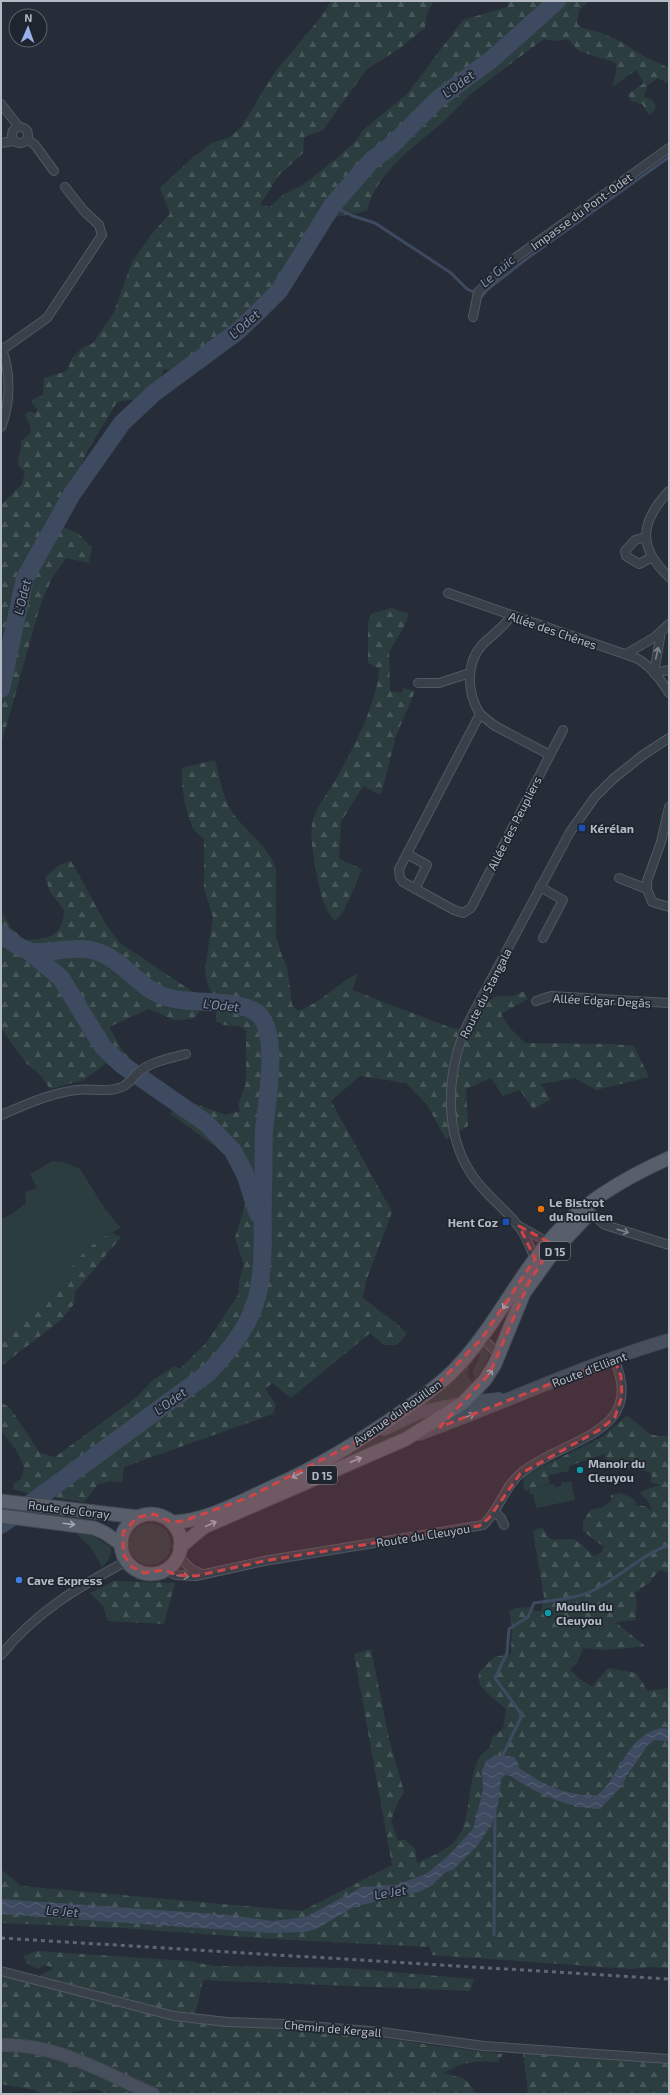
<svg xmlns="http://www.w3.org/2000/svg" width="670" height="2095" font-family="'Exo 2',sans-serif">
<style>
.grass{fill:#2c3d3f}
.forest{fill:url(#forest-firs)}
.water{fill:url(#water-waves)}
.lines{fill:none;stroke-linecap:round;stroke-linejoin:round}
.stream{stroke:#3e4a60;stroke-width:3}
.river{stroke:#3e4a60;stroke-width:18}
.street-casing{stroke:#525862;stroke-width:10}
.secondary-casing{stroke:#434953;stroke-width:14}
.primary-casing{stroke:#434953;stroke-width:15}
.street{stroke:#39404a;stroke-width:8}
.secondary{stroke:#484f5c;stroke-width:12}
.primary{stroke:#585e6a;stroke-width:13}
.rail{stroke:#606773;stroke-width:3;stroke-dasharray:4 4;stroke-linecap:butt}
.oneway{stroke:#7d848e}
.oneway2{stroke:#a2a8b3}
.oneway3{stroke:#8f95a0}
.marked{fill:#cf4547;fill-opacity:0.2;stroke:#cf4547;stroke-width:3;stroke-dasharray:8 5;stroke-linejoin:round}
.transit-dot{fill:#1a4fb4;stroke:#1f252f;stroke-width:1.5}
.food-dot{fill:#e8710a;stroke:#1f252f;stroke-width:1.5}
.culture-dot{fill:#0f9aa8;stroke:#1f252f;stroke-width:1.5}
.shop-dot{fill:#3f7fe0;stroke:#1f252f;stroke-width:1.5}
.labels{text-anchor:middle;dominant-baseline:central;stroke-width:3.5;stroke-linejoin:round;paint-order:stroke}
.shield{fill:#1f252f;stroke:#888e98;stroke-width:1}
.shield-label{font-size:11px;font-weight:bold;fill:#b5bbc5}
.street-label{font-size:12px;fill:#b5bbc5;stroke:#1f252f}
.poi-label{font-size:12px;font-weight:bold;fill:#b5bbc5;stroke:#1f252f;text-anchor:start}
.water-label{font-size:13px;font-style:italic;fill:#8090aa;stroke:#1f252f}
</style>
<defs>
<pattern id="forest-firs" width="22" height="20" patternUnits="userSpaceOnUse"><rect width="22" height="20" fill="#2c3d3f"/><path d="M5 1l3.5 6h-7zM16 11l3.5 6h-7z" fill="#485759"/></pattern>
<pattern id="water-waves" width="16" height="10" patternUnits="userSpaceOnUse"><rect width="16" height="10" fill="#3e4a60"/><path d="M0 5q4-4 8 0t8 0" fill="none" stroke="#586275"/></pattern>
</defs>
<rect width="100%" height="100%" fill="#262d39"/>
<g class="grass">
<polygon points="53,1161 63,1162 80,1169 105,1209 121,1228 101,1238 84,1252 58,1284 51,1294 47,1305 23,1321 1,1341 1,1219 12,1214 26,1203 25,1192 37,1188 30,1174"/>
<polygon points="481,1347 484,1348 489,1353 488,1359 476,1379 472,1372 480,1356 477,1351"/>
<polygon points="472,1357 475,1358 469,1366 468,1377 473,1383 458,1400 412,1410"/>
<polygon points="441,1412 405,1432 348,1457 348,1455 409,1420"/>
<polygon points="571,1481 575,1500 536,1508 533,1494 530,1494 529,1489 554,1484 555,1487 561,1486 561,1483"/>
<circle cx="150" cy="1544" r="21"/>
<path d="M79,1532L94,1536L111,1548C111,1557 108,1561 102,1567L90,1546L78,1536Z"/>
</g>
<g class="forest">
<path d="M331,1H434L427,13L425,28L400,48L366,70L323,130L304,137L303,153L279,175L260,205L270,207L284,194L303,185L338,157L356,141L363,130L407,94L463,20L507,7L509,1H589L579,10L577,24L582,28L602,33L623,43L645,57L667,67L669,66V84L658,78L647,86L644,97L651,99L656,106L654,111L649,115L642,104L631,101L628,94L644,83L636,70L612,87L616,73V63L579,51L568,39L555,41L544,39C520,57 495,75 471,94C461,103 453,113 443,122C414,147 376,172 367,211L314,221L306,233L276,294L240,326L176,371L164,369L160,380L136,399L117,402L88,450L73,483L47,520L79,534L92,548L89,563L66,558L52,578L40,606L1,745V505L22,484L25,472L18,465C18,456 22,450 21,441C35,431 32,429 25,415L29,411L35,413L38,410L32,403V400L43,395L44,378L67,371L72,358L82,348L93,343L114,312L132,262L155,230L170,214L160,188L191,159L212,143L230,137L241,127L275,72L321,17Z"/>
<path d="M391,608L409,614L404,627L389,652L390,691L401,693L404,688L415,691L396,736L381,795L363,786L341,822L339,859L362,869L344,911L335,921C324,910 320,891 317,876C314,858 308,834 314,816C318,805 327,795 333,784C350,756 378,702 379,669L368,663V623L371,614Z"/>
<path d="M215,760C219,774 223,799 231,810C244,831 268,845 276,869V937L282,956L287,967L292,1005L298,1011C321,1003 337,984 358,973L352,990L449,1027L468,1031L475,1015L494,997L514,996L524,991L528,999L501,1014L509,1027L525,1043L611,1044L634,1046L649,1077L596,1090L575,1078L541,1084L550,1100L533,1109L520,1090L503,1096L491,1078L466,1089L468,1126L446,1139L427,1105L406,1083L360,1076L331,1101L392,1212L366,1281L363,1298L396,1323L407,1334L397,1345H384L370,1333L291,1398L272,1383L265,1389L276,1405L273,1414L124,1467L122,1482L111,1481L98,1484L84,1502L30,1494L13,1489L14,1483L21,1479L24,1467L17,1451L1,1431V1402L10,1408L40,1453L55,1457L137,1397L153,1380L175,1366L180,1369L206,1343L238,1295L239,1281L244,1265L235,1238L245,1205L231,1158L171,1114L180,1100L190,1102L226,1115L240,1111L238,1105L246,1083V1031L243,1027L224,1025L216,1021L217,1005L207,982L205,969L213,918L204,889V839C201,836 195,832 193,828C185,811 181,786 182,768Z"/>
<path d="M71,861L107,926L120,943L199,996V1013L193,1019L174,1020L149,1009L109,1027L123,1051L139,1068L126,1079L106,1063L84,1080L50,1089L39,1073L26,1063L1,1028V910L11,928L25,940C49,939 63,937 64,910L50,892L45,877L59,865Z"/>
<polygon points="112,1233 121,1237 75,1292 74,1304 61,1320 1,1366 1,1341 23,1321 47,1305 51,1294 58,1284 84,1252 101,1238"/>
<path d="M626,1416C643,1424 645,1440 669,1435V1573L659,1570L650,1582L635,1593L637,1606L635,1620L615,1622L645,1646L606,1650L583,1648L578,1661L570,1670L581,1680L592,1686L608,1668L636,1673L648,1691L669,1688V1968L652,1967L631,1969L432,1955L430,1947L273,1939L121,1928L1,1923V1869L21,1886L302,1911L392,1865L354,1654L371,1649L389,1739L404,1792L397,1804L391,1821L398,1840H405L415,1849L417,1863C431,1856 452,1849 460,1834C474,1811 465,1760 490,1748L492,1737L503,1729L506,1709L488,1694L481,1686L478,1678L480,1671L494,1657L511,1654L512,1626L509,1611L517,1608L532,1607L535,1611H541L544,1597L533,1531L543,1527C548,1549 564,1534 577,1541C583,1545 588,1551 594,1556L601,1553L604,1547L583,1531V1522L590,1510L603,1507L611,1501V1495L621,1493L634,1499L637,1506H644L652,1511L649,1502L640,1493L647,1489L661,1485L650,1482L652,1476L650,1472L613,1465L607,1462L604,1454L569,1466V1471L549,1475V1484L524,1491L523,1476L602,1437Z"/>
<polygon points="114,1581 175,1583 164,1624 108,1621 103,1606 90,1593"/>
<path d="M37,1951L189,1961L215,1966L346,1968L474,1979L470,1991L203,1980L195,2015L236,2020L288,2021L299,2030L400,2040L429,2045L503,2054L498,2062C476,2060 462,2062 444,2073L465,2079L477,2094H107L95,2089L72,2092L70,2094H42L35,2090L1,2084V1975L38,1977L54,1968L45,1965L38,1969L28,1964L23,1956Z"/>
<polygon points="523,2052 669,2058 669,2094 528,2094"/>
</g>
<path class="water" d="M660,1728L669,1729V1741L655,1740L648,1745L626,1777L622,1786L600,1809C568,1808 537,1794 511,1776L504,1775L501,1780L498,1805L492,1823L478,1845L453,1870L446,1872L432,1885L419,1892L356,1906L316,1929L304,1932L271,1933L1,1914V1899L229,1915L273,1921L306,1917L362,1887L396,1885L426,1874L449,1855L473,1829L483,1790L482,1770L486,1761L496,1755L514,1757L518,1762L519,1768C544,1785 567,1797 598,1795C622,1773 624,1739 660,1728Z"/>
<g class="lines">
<g class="stream">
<polyline points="332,206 353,216 375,223 451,273 467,289 482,296 488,289 525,260 669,157"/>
<path d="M501,1759L522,1715L495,1678L507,1653L509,1629L528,1617L534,1603C554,1600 576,1599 594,1590C620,1577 641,1555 669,1545"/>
<polyline points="494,1935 495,1811"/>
</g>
<g class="river">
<polyline points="1,689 25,578 72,494 122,423 154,393 238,331 259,311 279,291 332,206 371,161 392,145 438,99 492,59 557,1"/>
<path d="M1,933C37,968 53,943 91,950C121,956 136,986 163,996C192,1006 227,997 254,1011C282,1025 266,1105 264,1131C263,1150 264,1169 263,1188C261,1272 273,1309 207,1374L1,1525"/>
<polyline points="30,952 61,978 103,1047 121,1064 206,1123 233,1151 246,1176 258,1214"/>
</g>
<defs>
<g id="street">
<polyline points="1,104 19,127"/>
<circle cx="20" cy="135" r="8"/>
<polyline points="27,139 35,145 54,171"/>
<polyline points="1,143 14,141"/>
<polyline points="473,317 478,292 508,263 669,148"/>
<path d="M1,347C11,371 11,403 1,427"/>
<polyline points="2,350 47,318 102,235 99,225 84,211 65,187"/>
<path d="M669,491C640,522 637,547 669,577"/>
<polyline points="646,537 635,540 625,551 626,556 639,564 652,557"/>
<path d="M448,593L636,658C650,665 661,680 669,693"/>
<polyline points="626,654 655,637 669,624"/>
<polyline points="654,673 661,632"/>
<polyline points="654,673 669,670"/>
<polyline points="418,683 439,683 470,673"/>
<path d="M480,714L495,726L550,755L471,908L463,913L454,910L403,882L400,878L399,869L480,714C467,693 465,663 483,644C493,634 504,627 512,615"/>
<polyline points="550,755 563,730"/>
<polyline points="407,854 427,865 415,889"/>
<polyline points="619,878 647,889 647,881 661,842 669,807"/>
<polyline points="540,887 563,900 543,938"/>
<polyline points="647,889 652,902 669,907"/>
<polyline points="536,1001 551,996 669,1003"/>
<path d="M1,1115C25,1105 50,1093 77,1090C91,1088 108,1093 122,1087C131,1083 133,1076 140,1071C153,1061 171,1058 186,1054"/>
<polyline points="587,1209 605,1225 669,1245"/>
<polyline points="519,1226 551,1244"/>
<path d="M535,1259C530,1248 527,1237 519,1227C505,1208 485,1195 472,1175C442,1131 447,1069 468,1023L570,832L595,797L613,779L643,755L669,738"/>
<polyline points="482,1338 494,1350 498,1358"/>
<polyline points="494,1511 501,1518 504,1525"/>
<polyline points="178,1556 191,1569 202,1574"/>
<path d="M164,1570L176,1575L196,1576L264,1561L483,1525C499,1511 504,1487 521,1473C563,1438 648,1435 614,1359"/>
<path d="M1,1655C37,1611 78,1587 127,1561"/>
<polyline points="1,1971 174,2016 227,2022 286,2024 381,2032 484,2046 669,2059"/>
</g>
<g id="secondary">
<polyline points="384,1429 418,1413 463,1403 499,1399"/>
<path d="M419,1434C502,1404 583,1365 669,1340"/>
<path d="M1,2045C57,2043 103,2073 153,2094"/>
</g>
<g id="primary">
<polyline points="1,1501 138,1517"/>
<circle cx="151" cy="1544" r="30"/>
<polyline points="1,1516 94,1528 105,1533 121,1544"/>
<path d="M171,1522C205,1522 241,1501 272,1487C319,1466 362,1440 404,1410C422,1397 440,1385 456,1368C495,1327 518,1275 556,1233C586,1200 629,1176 669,1158"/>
<polyline points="180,1547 204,1527 406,1439 463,1403 485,1380 495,1364 524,1293 555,1250 589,1214"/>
</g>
</defs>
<use href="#street" class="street-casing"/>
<use href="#secondary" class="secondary-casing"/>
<use href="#primary" class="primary-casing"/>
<use href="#street" class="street"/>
<use href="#secondary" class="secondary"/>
<use href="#primary" class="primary"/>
<polyline class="rail" points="1,1938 669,1979"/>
</g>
<defs><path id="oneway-shaft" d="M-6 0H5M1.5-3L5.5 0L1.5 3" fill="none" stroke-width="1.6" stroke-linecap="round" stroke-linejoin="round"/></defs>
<g class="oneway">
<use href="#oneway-shaft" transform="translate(657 653) rotate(-78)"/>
<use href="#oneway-shaft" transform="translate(623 1231) rotate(17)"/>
<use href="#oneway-shaft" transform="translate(183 1576) rotate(5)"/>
</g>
<g class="oneway2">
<use href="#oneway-shaft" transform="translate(506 1304) rotate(123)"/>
<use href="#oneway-shaft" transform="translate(489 1374) rotate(-55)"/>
<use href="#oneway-shaft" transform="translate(356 1460) rotate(-23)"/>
<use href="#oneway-shaft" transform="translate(297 1475) rotate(153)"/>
<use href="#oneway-shaft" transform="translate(69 1524) rotate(7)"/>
<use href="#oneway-shaft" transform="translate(211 1524) rotate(-25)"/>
</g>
<use class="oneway3" href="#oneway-shaft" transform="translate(469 1416) rotate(-20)"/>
<path class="marked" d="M519,1226L549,1242L551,1248L529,1282L490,1373L440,1427L614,1359L621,1376L622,1396L615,1417L601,1429L520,1474L489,1518L479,1526L264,1561L196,1576L176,1575L164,1570L144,1573L132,1567L123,1554V1532L138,1517L154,1514L171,1522L183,1521L247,1498L368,1436L429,1393L482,1338L535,1259Z"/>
<g class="transit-dot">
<rect x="578" y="824" width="8" height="8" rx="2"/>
<rect x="502" y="1218" width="8" height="8" rx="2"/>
</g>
<circle class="food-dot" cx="541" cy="1209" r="4"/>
<g class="culture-dot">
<circle cx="580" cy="1470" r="4"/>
<circle cx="548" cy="1613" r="4"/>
</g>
<circle class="shop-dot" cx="19" cy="1580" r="4"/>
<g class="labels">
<g class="shield">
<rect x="540" y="1242" width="30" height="18" rx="3"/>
<rect x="307" y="1466" width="30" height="18" rx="3"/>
</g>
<g class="shield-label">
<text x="555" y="1251">D 15</text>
<text x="322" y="1475">D 15</text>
</g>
<g class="street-label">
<text transform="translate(581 211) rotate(-36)">Impasse du Pont-Odet</text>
<text transform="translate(553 630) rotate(19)">Allée des Chênes</text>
<text transform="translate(514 823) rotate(-63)">Allée des Peupliers</text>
<text transform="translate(485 993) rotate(-63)">Route du Stangala</text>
<text transform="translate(602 1000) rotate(3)">Allée Edgar Degâs</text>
<text transform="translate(589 1369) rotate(-21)">Route d'Elliant</text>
<text transform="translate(397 1412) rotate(-35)">Avenue du Rouillen</text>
<text transform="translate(69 1509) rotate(7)">Route de Coray</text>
<text transform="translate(423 1535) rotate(-9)">Route du Cleuyou</text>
<text transform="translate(333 2028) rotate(5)">Chemin de Kergall</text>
</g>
<g class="poi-label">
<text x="590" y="828">Kérélan</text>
<text x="549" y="1202">Le Bistrot<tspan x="549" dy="14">du Rouillen</tspan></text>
<text x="498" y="1222" text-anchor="end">Hent Coz</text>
<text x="588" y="1463">Manoir du<tspan x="588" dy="14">Cleuyou</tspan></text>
<text x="27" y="1580">Cave Express</text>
<text x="556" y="1606">Moulin du<tspan x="556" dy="14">Cleuyou</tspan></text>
</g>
<g class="water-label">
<text transform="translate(458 84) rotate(-37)">L'Odet</text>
<text transform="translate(497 271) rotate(-41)">Le Guic</text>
<text transform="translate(244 324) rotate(-42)">L'Odet</text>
<text transform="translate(22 597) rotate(-76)">L'Odet</text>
<text transform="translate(221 1005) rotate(6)">L'Odet</text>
<text transform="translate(170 1401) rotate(-36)">L'Odet</text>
<text transform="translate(390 1892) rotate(-10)">Le Jet</text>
<text transform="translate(62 1911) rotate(4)">Le Jet</text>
</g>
</g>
<rect width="670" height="2095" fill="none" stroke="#b5bbc5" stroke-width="4"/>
<g transform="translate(28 28) rotate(2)"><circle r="19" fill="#1f252f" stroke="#5b616b"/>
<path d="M0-3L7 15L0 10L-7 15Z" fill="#95b2eb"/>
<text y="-6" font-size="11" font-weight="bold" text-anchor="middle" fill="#b5bbc5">N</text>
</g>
</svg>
